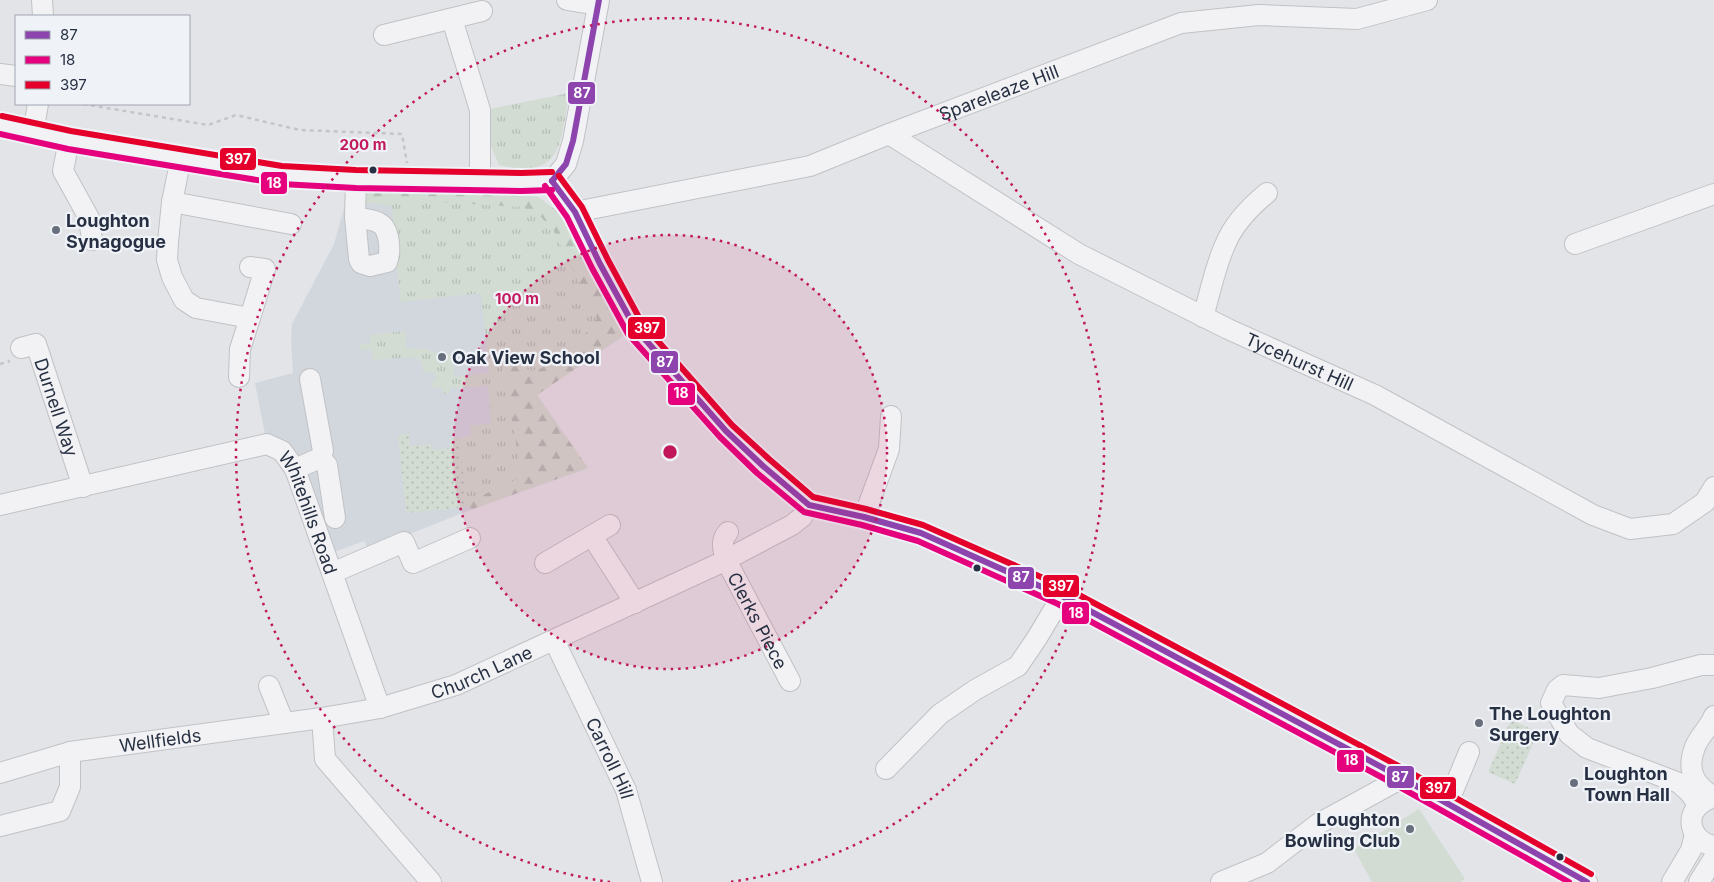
<svg xmlns="http://www.w3.org/2000/svg" width="1714" height="882" font-family="Inter,sans-serif">
<style>
.built{fill:#d2d7de}
.grass{fill:url(#grass-tufts)}
.forest{fill:url(#forest-firs)}
.park{fill:url(#park-dots)}
.pitch{fill:#d2dcd2}
.lines{fill:none;stroke-linecap:round;stroke-linejoin:round}
.minor-casing{stroke:#c0c2c5;stroke-width:22}
.path{stroke:#c4c5cb;stroke-width:2.5;stroke-dasharray:4 4;stroke-linecap:butt}
.minor{stroke:#f2f2f4;stroke-width:20}
.bus-1-casing{stroke:#eff2f7;stroke-width:10}
.bus-2-casing{stroke:#eff2f7;stroke-width:10}
.bus-3-casing{stroke:#eff2f7;stroke-width:10}
.bus-1{stroke:#8e44ad;stroke-width:6}
.bus-2{stroke:#e5007d;stroke-width:6}
.bus-3{stroke:#e4002b;stroke-width:6}
.ring{fill:none;stroke:#c2185b;stroke-width:2.5;stroke-dasharray:2.5 5}
.bus-dot{fill:#273043;stroke:#eff2f7;stroke-width:2}
.poi-dot{fill:#686f7c;stroke:#eff2f7;stroke-width:2}
.labels{text-anchor:middle;dominant-baseline:central;stroke-width:4.5;stroke-linejoin:round;paint-order:stroke}
.street-label{font-size:18px;fill:#273043;stroke:#eff2f7}
.poi-label{font-size:18px;font-weight:bold;fill:#273043;stroke:#eff2f7;text-anchor:start}
.centre{fill:#c2185b;stroke:#eff2f7;stroke-width:2.5}
.ring-label{font-size:15px;text-anchor:middle;font-weight:bold;fill:#c2185b;stroke:#eff2f7;stroke-width:4.5;stroke-linejoin:round;paint-order:stroke}
.line-badge{stroke:#eff2f7;stroke-width:2}
.badge-label{font-size:14px;text-anchor:middle;font-weight:bold;fill:#fff}
</style>
<defs>
<pattern id="grass-tufts" width="24" height="20" patternUnits="userSpaceOnUse" patternTransform="scale(1.25)"><rect width="24" height="20" fill="#d2dcd2"/><path d="M3 7l-1-3M5 7V3M7 7l1-3M15 17l-1-3M17 17v-4M19 17l1-3" fill="none" stroke="#b4bdb6"/></pattern>
<pattern id="forest-firs" width="22" height="20" patternUnits="userSpaceOnUse" patternTransform="scale(1.25)"><rect width="22" height="20" fill="#d2dcd2"/><path d="M5 1l3.5 6h-7zM16 11l3.5 6h-7z" fill="#b4bdb6"/></pattern>
<pattern id="park-dots" width="8" height="8" patternUnits="userSpaceOnUse" patternTransform="scale(1.25)"><rect width="8" height="8" fill="#d2dcd2"/><path d="M2 2h.1M6 6h.1" fill="none" stroke="#b4bdb6" stroke-width="1.8" stroke-linecap="round"/></pattern>
</defs>
<rect width="100%" height="100%" fill="#e2e4e7"/>
<polygon class="built" points="364,184 538,197 554,209 575,212 635,328 537,395 588,468 473,509 369,550 364,541 326,555 295,469 267,444 255,383 293,373 291,340 292,324 334,244 347,198"/>
<g class="grass">
<path d="M569,93C561,141 563,181 499,165L488,139L485,110Z"/>
<path d="M363,198L517,206C533,208 543,218 553,229L598,317C583,337 558,369 532,371C527,371 526,368 522,366C516,363 509,364 502,365L522,477L466,503L459,438L471,436L470,426L491,423L488,386L450,388V393L443,394L442,387L432,388V383L436,379V375L433,372L424,373L420,360L414,357L373,360L371,350H361L360,344H371L370,335L405,331L406,348L426,349L440,355L452,354L454,377L489,373L481,293L401,302L397,269L392,206L362,202Z"/>
</g>
<path class="forest" d="M364,184L538,197L554,209L566,223L635,328L537,395L588,468L473,509L467,507L466,503L522,477L502,365L518,364L531,371C560,365 581,341 597,318L553,229L539,215L522,207L363,198Z"/>
<g class="park">
<polygon points="409,434 410,446 431,444 432,450 450,448 450,439 459,438 467,507 406,513 398,435"/>
<polygon points="1511,720 1538,732 1515,784 1488,772"/>
</g>
<polygon class="pitch" points="1419,809 1465,879 1460,882 1372,882 1354,849"/>
<g class="lines">
<defs>
<g id="minor">
<polyline points="42,0 43,16"/>
<polyline points="567,0 598,5"/>
<polyline points="452,19 480,110 480,180"/>
<polyline points="384,35 482,11"/>
<polyline points="0,74 16,76"/>
<polyline points="0,125 69,140 281,175 356,179 480,180 521,182 552,181"/>
<polyline points="33,133 38,104"/>
<path id="s1" d="M889,134L1079,254L1228,329L1375,395L1593,515L1630,529L1673,524L1705,502L1714,487"/>
<polyline points="69,140 63,171 89,218 92,240"/>
<polyline points="181,158 172,202 168,242 167,260 172,277 184,300 196,308 250,318 240,349 239,377"/>
<polyline points="552,181 575,212 600,264 635,328 726,431 763,466 809,505 864,517 921,533 1062,596 1402,778 1587,882"/>
<polyline points="552,181 566,164 573,141 599,0"/>
<polyline points="172,202 291,224"/>
<path id="s2" d="M575,212L810,166L889,134L1181,23L1259,15L1357,19L1427,0"/>
<path d="M355,217C362,219 373,219 379,223C390,228 391,252 387,262L370,266L361,263L359,259L355,217L356,179"/>
<polyline points="1575,244 1714,194"/>
<polyline points="250,267 265,269 250,318"/>
<path d="M1203,317C1210,293 1215,267 1225,245C1233,225 1251,206 1267,193"/>
<path id="s3" d="M21,348L36,344L83,487"/>
<polyline points="320,458 327,465 335,518"/>
<polyline points="295,469 320,458 323,451 310,379"/>
<path id="s4" d="M0,505L267,444L282,451L295,469L380,708"/>
<polyline points="864,517 889,449 891,416"/>
<path id="s5" d="M728,532C720,541 723,549 726,560L790,681"/>
<polyline points="592,536 635,603"/>
<polyline points="545,563 610,525"/>
<polyline points="332,573 404,542 413,563 470,538"/>
<path id="s6" d="M554,640L626,790L652,882"/>
<polyline points="269,686 284,723"/>
<path d="M1714,716C1710,727 1699,736 1695,747C1686,770 1694,785 1714,797"/>
<polyline points="322,718 325,759 431,882"/>
<polyline points="886,769 940,714 975,690 1018,666 1037,638 1062,596"/>
<path id="s7" d="M0,773L70,752L322,718L380,708L456,685L718,564L792,525L802,517L809,505"/>
<path d="M1707,800C1683,811 1688,841 1714,846"/>
<polyline points="1448,803 1469,752"/>
<path d="M1697,807C1695,796 1687,790 1679,783L1587,748L1569,734L1551,703L1557,690L1563,685L1599,688L1652,678L1701,665H1714"/>
<polyline points="0,826 60,811 70,787 70,752"/>
<polyline points="1221,882 1267,863 1318,824 1402,778"/>
<polyline points="1672,882 1691,850 1695,834"/>
<polyline points="1699,882 1714,858"/>
</g>
</defs>
<use href="#minor" class="minor-casing"/>
<g class="path">
<polyline points="83,104 208,125 236,115 300,130 402,134 407,163"/>
<polyline points="0,364 10,361"/>
</g>
<use href="#minor" class="minor"/>
<defs>
<g id="bus-1">
<polyline points="552,181 575,212 600,264 635,328 726,431 763,466 809,505 864,517 921,533 1062,596 1402,778 1587,882"/>
<polyline points="552,181 566,164 573,141 599,0"/>
</g>
<g id="bus-2">
<polyline points="0,134 68,149 281,184 356,188 521,191 552,190"/>
<polyline points="545,186 567,217 592,268 628,334 720,437 757,473 804,512 862,525 918,541 1058,604 1398,786 1569,882"/>
</g>
<g id="bus-3">
<polyline points="2,116 71,131 282,166 356,170 521,173 552,172"/>
<polyline points="559,176 582,207 608,260 642,323 732,425 769,459 813,497 866,509 923,525 1066,588 1406,770 1591,874"/>
</g>
</defs>
<use href="#bus-1" class="bus-1-casing"/>
<use href="#bus-2" class="bus-2-casing"/>
<use href="#bus-3" class="bus-3-casing"/>
<use href="#bus-1" class="bus-1"/>
<use href="#bus-2" class="bus-2"/>
<use href="#bus-3" class="bus-3"/>
</g>
<circle cx="670" cy="452" r="217" fill="#c2185b" fill-opacity=".12"/>
<g class="ring">
<circle cx="670" cy="452" r="217"/>
<path d="M610 882A434 434 0 1 1 730 882"/>
</g>
<g class="bus-dot">
<circle cx="373" cy="170" r="4.5"/>
<circle cx="977" cy="568" r="4.5"/>
<circle cx="1560" cy="857" r="4.5"/>
</g>
<g class="poi-dot">
<circle cx="56" cy="230" r="5"/>
<circle cx="442" cy="357" r="5"/>
<circle cx="1479" cy="723" r="5"/>
<circle cx="1574" cy="783" r="5"/>
<circle cx="1410" cy="829" r="5"/>
</g>
<g class="labels">
<g class="street-label">
<text stroke="none"><textPath href="#s2" startOffset="442">Spareleaze Hill</textPath></text>
<text stroke="none"><textPath href="#s1" startOffset="470">Tycehurst Hill</textPath></text>
<text stroke="none"><textPath href="#s3" startOffset="82">Durnell Way</textPath></text>
<text stroke="none"><textPath href="#s4" startOffset="358">Whitehills Road</textPath></text>
<text stroke="none"><textPath href="#s5" startOffset="98">Clerks Piece</textPath></text>
<text stroke="none"><textPath href="#s7" startOffset="494">Church Lane</textPath></text>
<text stroke="none"><textPath href="#s7" startOffset="164">Wellfields</textPath></text>
<text stroke="none"><textPath href="#s6" startOffset="131">Carroll Hill</textPath></text>
</g>
<g class="poi-label">
<text x="66" y="220">Loughton<tspan x="66" dy="21">Synagogue</tspan></text>
<text x="452" y="357">Oak View School</text>
<text x="1489" y="713">The Loughton<tspan x="1489" dy="21">Surgery</tspan></text>
<text x="1584" y="773">Loughton<tspan x="1584" dy="21">Town Hall</tspan></text>
<text x="1400" y="819" text-anchor="end">Loughton<tspan x="1400" dy="21">Bowling Club</tspan></text>
</g>
</g>
<circle cx="670" cy="452" r="8" class="centre"/>
<g class="ring-label">
<text x="363" y="150">200 m</text>
<text x="517" y="304">100 m</text>
</g>
<g class="line-badge">
<rect x="567" y="81" width="29" height="24" rx="5" fill="#8e44ad"/>
<rect x="219" y="147" width="38" height="24" rx="5" fill="#e4002b"/>
<rect x="260" y="171" width="28" height="24" rx="5" fill="#e5007d"/>
<rect x="627" y="316" width="39" height="24" rx="5" fill="#e4002b"/>
<rect x="650" y="350" width="29" height="24" rx="5" fill="#8e44ad"/>
<rect x="667" y="382" width="29" height="24" rx="5" fill="#e5007d"/>
<rect x="1007" y="566" width="28" height="24" rx="5" fill="#8e44ad"/>
<rect x="1042" y="574" width="38" height="24" rx="5" fill="#e4002b"/>
<rect x="1061" y="601" width="29" height="24" rx="5" fill="#e5007d"/>
<rect x="1336" y="749" width="29" height="24" rx="5" fill="#e5007d"/>
<rect x="1386" y="765" width="29" height="24" rx="5" fill="#8e44ad"/>
<rect x="1419" y="776" width="38" height="24" rx="5" fill="#e4002b"/>
</g>
<g class="badge-label">
<text x="582" y="98">87</text>
<text x="238" y="164">397</text>
<text x="274" y="188">18</text>
<text x="647" y="333">397</text>
<text x="665" y="367">87</text>
<text x="681" y="398">18</text>
<text x="1021" y="582">87</text>
<text x="1061" y="591">397</text>
<text x="1076" y="618">18</text>
<text x="1351" y="765">18</text>
<text x="1400" y="782">87</text>
<text x="1438" y="793">397</text>
</g>
<rect x="15" y="15" width="175" height="90" fill="#eff2f7" stroke="#9fa4af"/>
<rect x="25" y="31" width="25" height="8" fill="#8e44ad" stroke="#9fa4af"/>
<text x="60" y="40" font-size="15" fill="#273043">87</text>
<rect x="25" y="56" width="25" height="8" fill="#e5007d" stroke="#9fa4af"/>
<text x="60" y="65" font-size="15" fill="#273043">18</text>
<rect x="25" y="81" width="25" height="8" fill="#e4002b" stroke="#9fa4af"/>
<text x="60" y="90" font-size="15" fill="#273043">397</text>
</svg>
